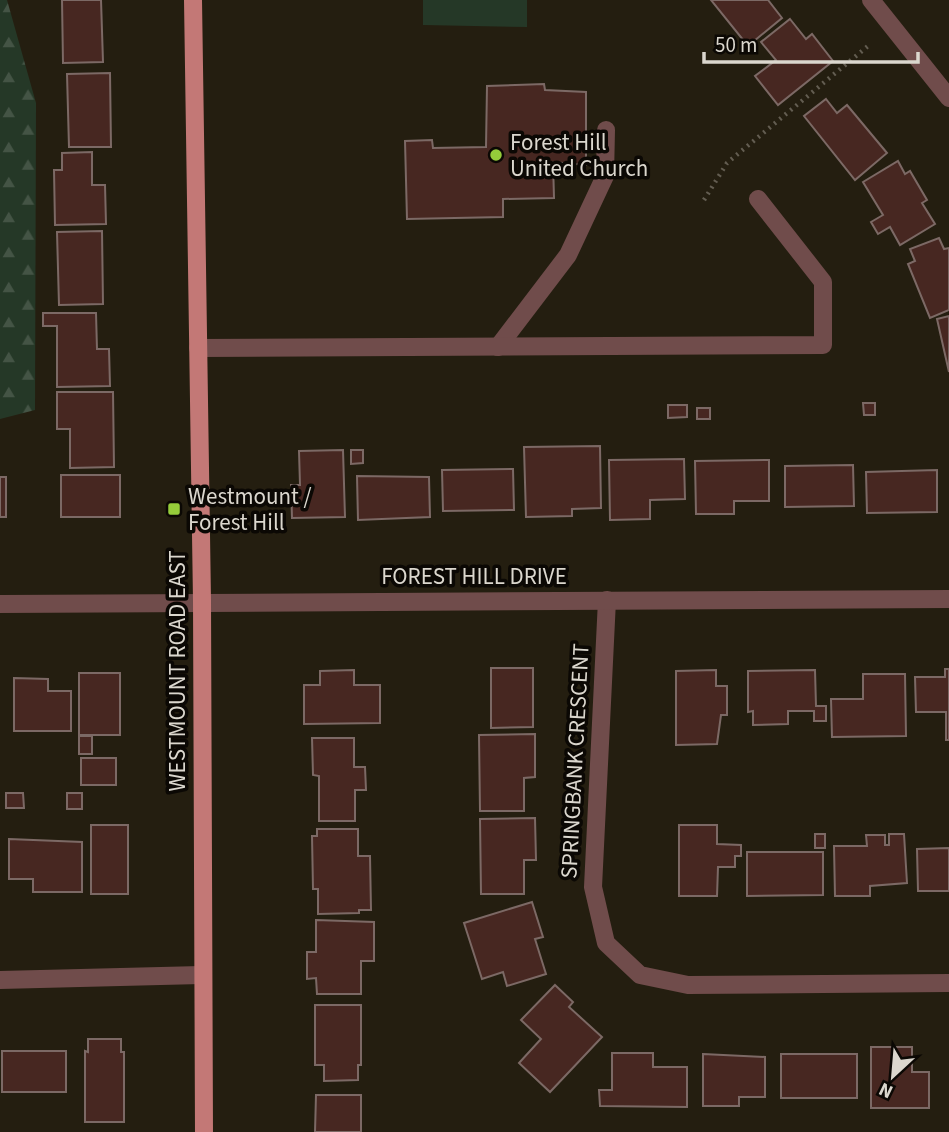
<svg xmlns="http://www.w3.org/2000/svg" width="949" height="1132" font-family="'Source Sans 3',sans-serif">
<style>
.green{fill:#253827}
.forest{fill:url(#forest-firs)}
.building{fill:#472721;stroke:#7c6965;stroke-width:2}
.lines{fill:none;stroke-linecap:round;stroke-linejoin:round}
.path{stroke:#635d51;stroke-width:4.5;stroke-dasharray:2 5;stroke-linecap:butt}
.minor{stroke:#704c4b;stroke-width:18}
.major{stroke:#c37876;stroke-width:18}
.poi-dot{fill:#95cc3a;stroke:#0b0804;stroke-width:2.5}
.labels{text-anchor:middle;dominant-baseline:central;stroke-width:7;stroke-linejoin:round;paint-order:stroke}
.poi-label{font-size:23px;fill:#dbd7ce;stroke:#0b0804;text-anchor:start}
.street-label{font-size:23px;fill:#dbd7ce;stroke:#0b0804}
</style>
<defs>
<pattern id="forest-firs" width="22" height="20" patternUnits="userSpaceOnUse" patternTransform="scale(1.75)"><rect width="22" height="20" fill="#253827"/><path d="M5 1l3.5 6h-7zM16 11l3.5 6h-7z" fill="#445445"/></pattern>
</defs>
<rect width="100%" height="100%" fill="#241e10"/>
<polygon class="green" points="423,0 527,0 527,27 423,25"/>
<polygon class="forest" points="0,0 7,0 36,103 35,410 0,419"/>
<g class="building">
<polygon points="62,0 101,0 103,62 63,63"/>
<polygon points="711,0 768,0 782,18 748,46"/>
<polygon points="790,19 806,39 812,34 833,61 778,105 755,76 776,60 761,42"/>
<polygon points="110,73 111,147 69,147 67,74"/>
<polygon points="544,84 545,90 586,92 586,165 553,162 554,198 503,199 503,217 407,219 405,141 432,140 433,148 486,147 487,86"/>
<polygon points="826,99 837,113 847,105 887,153 855,180 804,116"/>
<polygon points="92,152 92,185 105,185 106,224 55,225 54,170 62,170 62,153"/>
<polygon points="898,161 905,174 910,171 927,200 922,203 935,224 900,245 890,227 878,234 871,222 883,215 863,182"/>
<polygon points="102,231 103,304 59,305 57,232"/>
<polygon points="939,238 944,249 949,248 949,310 930,318 908,264 915,261 910,249"/>
<polygon points="43,313 96,313 97,349 109,349 110,386 57,387 57,326 43,326"/>
<polygon points="949,316 949,372 937,319"/>
<polygon points="57,392 113,392 114,467 70,468 70,429 57,429"/>
<polygon points="863,403 875,403 875,415 864,415"/>
<polygon points="668,405 687,405 687,417 668,418"/>
<rect x="697" y="408" width="13" height="11"/>
<polygon points="600,446 601,508 572,509 572,516 526,517 524,447"/>
<polygon points="343,450 345,517 292,518 291,485 300,485 299,451"/>
<polygon points="351,450 363,450 363,463 351,464"/>
<polygon points="684,459 685,499 650,500 650,519 610,520 609,460"/>
<polygon points="769,460 769,501 734,501 734,514 696,514 695,461"/>
<polygon points="853,465 854,506 785,507 785,466"/>
<polygon points="513,469 514,510 443,511 442,470"/>
<polygon points="937,470 937,512 867,513 866,472"/>
<rect x="61" y="475" width="59" height="42"/>
<polygon points="357,476 429,477 430,517 358,520"/>
<rect x="0" y="477" width="6" height="40"/>
<polygon points="491,668 533,668 533,727 491,728"/>
<polygon points="945,669 949,669 949,740 946,740 946,712 916,712 915,677 945,677"/>
<polygon points="354,670 354,685 380,685 380,723 304,724 304,685 320,685 320,671"/>
<polygon points="716,670 716,686 727,686 727,715 721,715 717,744 676,745 676,671"/>
<polygon points="815,670 816,706 826,706 826,721 814,721 814,711 788,711 788,724 753,725 753,711 748,712 748,671"/>
<rect x="79" y="673" width="41" height="62"/>
<polygon points="863,674 905,674 906,736 832,737 831,699 863,699"/>
<polygon points="14,678 48,679 48,691 71,691 71,731 14,731"/>
<polygon points="535,734 535,777 524,778 524,811 480,811 479,735"/>
<rect x="79" y="736" width="13" height="18"/>
<polygon points="312,738 354,738 354,767 365,767 366,790 355,790 355,821 319,821 319,776 313,775"/>
<rect x="81" y="758" width="35" height="27"/>
<polygon points="6,793 23,793 24,808 6,808"/>
<rect x="67" y="793" width="15" height="16"/>
<polygon points="535,818 536,860 524,860 524,894 481,894 480,819"/>
<rect x="91" y="825" width="37" height="69"/>
<polygon points="679,825 717,825 717,844 741,845 741,856 735,856 735,867 718,867 717,896 679,896"/>
<polygon points="317,829 358,829 358,856 370,856 371,910 359,910 359,913 318,914 318,889 313,889 312,836 317,836"/>
<rect x="815" y="834" width="10" height="14"/>
<polygon points="889,834 904,834 907,883 870,886 870,896 835,896 834,846 867,846 866,835 885,835 885,845 889,845"/>
<polygon points="9,839 82,842 82,892 33,892 33,879 9,879"/>
<polygon points="949,848 949,891 918,891 917,849"/>
<polygon points="747,852 823,852 823,895 747,896"/>
<polygon points="532,902 543,937 535,939 546,974 507,986 503,972 482,979 464,923"/>
<polygon points="316,920 374,922 374,961 361,961 361,994 317,994 316,978 307,979 307,952 316,952"/>
<polygon points="555,985 573,1002 569,1007 602,1037 550,1092 519,1063 541,1039 521,1020"/>
<polygon points="315,1005 361,1005 361,1065 358,1065 358,1080 324,1081 324,1065 315,1065"/>
<polygon points="88,1039 121,1039 121,1052 124,1052 124,1122 85,1122 85,1051 88,1052"/>
<polygon points="871,1047 912,1047 912,1072 929,1072 929,1108 871,1108"/>
<rect x="2" y="1051" width="64" height="41"/>
<polygon points="612,1053 653,1053 653,1067 687,1067 687,1107 600,1106 599,1090 612,1090"/>
<polygon points="703,1054 765,1057 765,1097 739,1097 739,1106 703,1106"/>
<rect x="781" y="1054" width="76" height="44"/>
<polygon points="316,1095 361,1095 361,1132 315,1132"/>
</g>
<g class="lines">
<polyline class="path" points="704,200 727,163 868,46"/>
<g class="minor">
<polyline points="871,0 949,98"/>
<polyline points="498,347 568,255 605,176 606,130"/>
<polyline points="198,348 823,345 823,282 758,199"/>
<polyline points="607,600 593,887 606,943 640,975 688,985 949,983"/>
<polyline points="0,604 949,599"/>
<polyline points="0,980 201,975"/>
</g>
<polyline class="major" points="193,0 202,601 204,1132"/>
</g>
<g class="poi-dot">
<circle cx="496" cy="155" r="7"/>
<rect x="167" y="502" width="14" height="14" rx="3.5"/>
</g>
<g class="labels">
<g class="poi-label">
<text x="510" y="142">Forest Hill<tspan x="510" dy="26">United Church</tspan></text>
<text x="188" y="496">Westmount /<tspan x="188" dy="26">Forest Hill</tspan></text>
</g>
<g class="street-label">
<text x="474" y="576">FOREST HILL DRIVE</text>
<text transform="translate(177 671) rotate(-90)">WESTMOUNT ROAD EAST</text>
<text transform="translate(575 761) rotate(-87)">SPRINGBANK CRESCENT</text>
</g>
</g>
<g transform="translate(893 1076) rotate(206)" stroke="#0b0804" stroke-width="5" paint-order="stroke">
<path d="M0-5L12 26L0 18L-12 26Z" fill="#dbd7ce"/>
<text y="-10" font-size="19" font-weight="bold" text-anchor="middle" fill="#dbd7ce">N</text>
</g>
<path d="M704 52v10h214v-10" fill="none" stroke="#dbd7ce" stroke-width="3.5"/>
<text x="715" y="52" font-size="21" fill="#dbd7ce" stroke="#0b0804" stroke-width="5" paint-order="stroke">50 m</text>
</svg>
